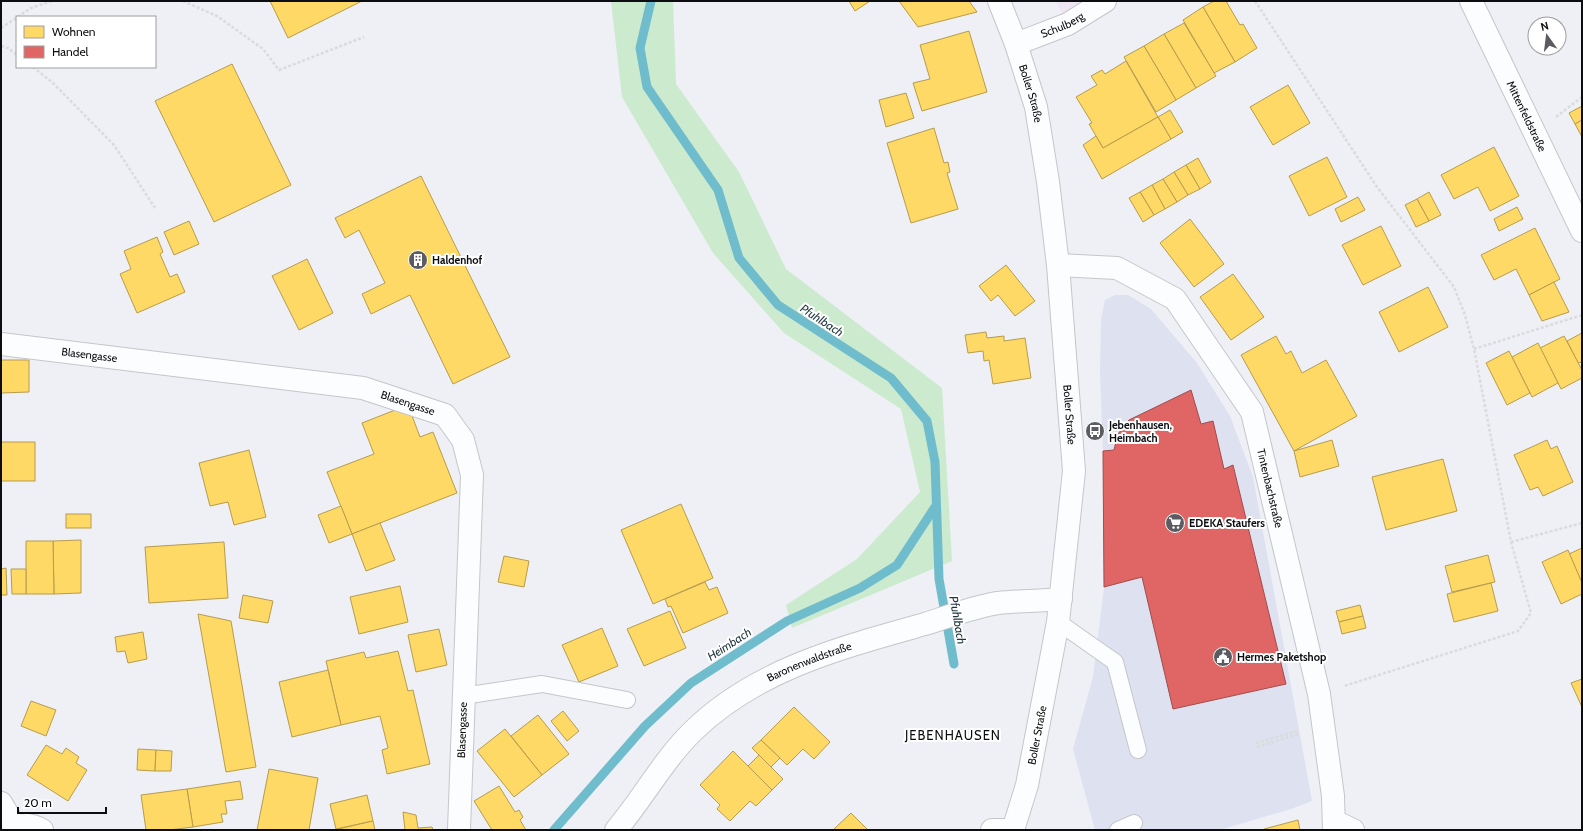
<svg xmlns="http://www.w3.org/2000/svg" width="1583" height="831" font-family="Cabin,sans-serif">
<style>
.built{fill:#dee1ef}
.education{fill:#efe6f3}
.green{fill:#cceace}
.homes{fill:#ffd966;stroke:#b69c4c}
.shops{fill:#e06666;stroke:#a04b4c}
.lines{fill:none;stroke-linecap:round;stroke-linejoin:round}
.stream{stroke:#6fbccd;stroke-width:9}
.lane-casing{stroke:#c5c6cb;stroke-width:18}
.street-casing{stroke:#c5c6cb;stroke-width:24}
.secondary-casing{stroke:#c5c6cb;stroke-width:24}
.path{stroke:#dadbdc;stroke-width:2.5;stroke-dasharray:3 2;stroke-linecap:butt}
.lane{stroke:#fcfdfe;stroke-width:16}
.street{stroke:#fcfdfe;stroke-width:22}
.secondary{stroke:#fcfdfe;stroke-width:22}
.labels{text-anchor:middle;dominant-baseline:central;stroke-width:4;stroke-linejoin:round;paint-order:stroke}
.street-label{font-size:11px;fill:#0c0d11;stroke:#fff}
.poi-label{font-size:11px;font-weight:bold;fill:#0c0d11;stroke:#fff;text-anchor:start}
.water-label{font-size:12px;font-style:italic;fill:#1e363c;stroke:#fff}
.quarter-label{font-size:13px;letter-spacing:1px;fill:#0c0d11;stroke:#fff}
</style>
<rect width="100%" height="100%" fill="#eef0f6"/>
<polygon class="built" points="1115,295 1128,295 1151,309 1197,363 1230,416 1253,477 1312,801 1291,809 1220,830 1095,830 1073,749 1093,677 1104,587 1103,451 1100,372 1101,319 1105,300"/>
<polygon class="education" points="1056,1 1105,1 1068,24"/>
<polygon class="green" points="611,1 673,1 676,84 739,172 786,269 942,388 952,561 792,628 786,605 857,559 920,492 901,409 784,333 713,253 622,97"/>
<g class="homes">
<polygon points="270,1 362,1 288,38"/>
<polygon points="849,1 870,1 855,11"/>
<polygon points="899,1 969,1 977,12 918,27"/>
<polygon points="1214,1 1226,1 1240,25 1243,24 1257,48 1235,62 1203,7"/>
<polygon points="1203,7 1235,62 1214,73 1183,20"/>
<polygon points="1184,23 1216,76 1196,88 1164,34"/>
<polygon points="969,31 987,92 922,111 913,83 930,79 920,45"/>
<polygon points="1164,34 1196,88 1176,100 1144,46"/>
<polygon points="1144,46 1176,100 1156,112 1124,57"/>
<polygon points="1126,61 1158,117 1103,148 1089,124 1092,123 1076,97 1097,85 1091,76 1102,70 1105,74"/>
<polygon points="232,64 291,185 214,222 155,101"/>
<polygon points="1288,85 1310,123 1273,145 1250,107"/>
<polygon points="906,93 914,118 886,127 879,100"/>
<polygon points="1582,106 1582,120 1575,124 1569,113"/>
<polygon points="1170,110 1183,132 1171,139 1158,117"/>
<polygon points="1158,117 1171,139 1102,179 1083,145 1096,136 1103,148"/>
<polygon points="1582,120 1582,137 1575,124"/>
<polygon points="934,128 944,163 948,162 950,172 947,173 958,209 911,223 887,143"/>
<polygon points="1494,147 1519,196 1490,211 1478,187 1454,199 1441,175"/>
<polygon points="1327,157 1347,197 1309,216 1289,176"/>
<polygon points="1198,158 1211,182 1200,189 1186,165"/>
<polygon points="1186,165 1200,189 1188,195 1174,172"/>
<polygon points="1174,172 1188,195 1177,202 1163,179"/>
<polygon points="421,176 510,357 453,384 410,295 371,314 362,294 385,283 359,230 345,238 335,218"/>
<polygon points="1163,179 1177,202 1165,209 1152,185"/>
<polygon points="1152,185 1165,209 1154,215 1140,192"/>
<polygon points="1140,192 1154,215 1143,222 1129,198"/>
<polygon points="1429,192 1441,215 1429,221 1417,199"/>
<polygon points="1358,197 1365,210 1341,222 1335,209"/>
<polygon points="1417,199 1429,221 1416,227 1405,205"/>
<polygon points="1517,207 1523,219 1499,231 1494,219"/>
<polygon points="1190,219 1224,264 1194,287 1160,243"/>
<polygon points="189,221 199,244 174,255 164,232"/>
<polygon points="1381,226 1401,266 1363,285 1342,245"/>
<polygon points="1535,228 1560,279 1529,295 1516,269 1494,280 1481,255"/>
<polygon points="157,237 163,252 160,254 170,277 177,274 185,292 137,313 120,274 131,269 124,251"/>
<polygon points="307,259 333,313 299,330 272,276"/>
<polygon points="1006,265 1035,301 1015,316 998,295 991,301 979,286"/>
<polygon points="1233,274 1264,317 1231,340 1200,297"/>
<polygon points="1554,282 1569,312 1542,321 1529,295"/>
<polygon points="1428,287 1448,327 1399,352 1379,312"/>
<polygon points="986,332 987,338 1004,336 1004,341 1025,338 1031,378 993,384 989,360 984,361 983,351 968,353 965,335"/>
<polygon points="1582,333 1582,362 1578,363 1567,341"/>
<polygon points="1276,336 1286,354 1291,351 1302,373 1326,360 1357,416 1294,451 1241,355"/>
<polygon points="1564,336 1582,370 1582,378 1561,389 1540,348"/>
<polygon points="1538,343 1558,383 1532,397 1512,357"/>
<polygon points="1509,351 1530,393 1507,405 1486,363"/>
<polygon points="1,360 29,360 29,392 1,393"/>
<polygon points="408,405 420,437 433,432 457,493 352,534 327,472 374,454 362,423"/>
<polygon points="1332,440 1339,466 1300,477 1294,451"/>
<polygon points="1547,440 1551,449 1557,446 1573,482 1543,496 1538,487 1530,490 1514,455"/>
<rect x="1" y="442" width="34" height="39"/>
<polygon points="249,450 266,517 234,525 228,502 210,506 199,463"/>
<polygon points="1443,459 1457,511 1386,530 1372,477"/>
<polygon points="681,504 713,578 653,604 621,530"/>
<polygon points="341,506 352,534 329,543 318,515"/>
<rect x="66" y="514" width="25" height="14"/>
<polygon points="380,523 395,560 366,571 352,534"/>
<polygon points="81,540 81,593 54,594 53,541"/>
<polygon points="26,541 53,541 54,594 26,594"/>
<polygon points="224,542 228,598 149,603 145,547"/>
<polygon points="1582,548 1582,583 1569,554"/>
<polygon points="1568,550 1582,583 1582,594 1561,604 1542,562"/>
<polygon points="1488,555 1495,582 1452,592 1445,566"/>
<polygon points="504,556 529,561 524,587 498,582"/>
<polygon points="6,568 7,595 1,595 1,569"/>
<polygon points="11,569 26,569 26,594 12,594"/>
<polygon points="705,582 709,590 717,587 728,613 683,633 671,606 668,607 665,599"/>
<polygon points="1491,583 1498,611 1454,622 1447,594"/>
<polygon points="400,586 408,622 359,634 350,597"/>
<polygon points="243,595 273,601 268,623 239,618"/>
<polygon points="1360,605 1363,616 1339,622 1336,611"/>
<polygon points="670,611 686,648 644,666 627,629"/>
<polygon points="198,614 231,621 256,767 226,772"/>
<polygon points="1363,616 1366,628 1342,634 1339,622"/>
<polygon points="602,628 618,666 579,682 562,645"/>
<polygon points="439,629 447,665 416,672 408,635"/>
<polygon points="143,632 147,659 128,663 125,651 117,652 115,637"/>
<polygon points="398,651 408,691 413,690 430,764 387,774 382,750 388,748 380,716 341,725 326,661 364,652 366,658"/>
<polygon points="328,670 341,725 292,737 279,682"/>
<polygon points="1582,679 1582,707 1571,683"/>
<polygon points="31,701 56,710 46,736 21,726"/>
<polygon points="794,707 830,742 814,759 803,749 787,765 761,740"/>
<polygon points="563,711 579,731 567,741 551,721"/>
<polygon points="538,715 569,754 542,775 511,736"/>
<polygon points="505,729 542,775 514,797 477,751"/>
<polygon points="761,740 780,758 771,767 752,748"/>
<polygon points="46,745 62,754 66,748 79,757 76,763 87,770 68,801 27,775"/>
<polygon points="138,749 156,750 155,771 137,770"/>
<polygon points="156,750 172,751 171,771 155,771"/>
<polygon points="733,751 772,790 756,806 750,801 730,821 717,809 720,805 700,785"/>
<polygon points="759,755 783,779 772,790 748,766"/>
<polygon points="269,769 318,778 309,830 257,830"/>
<polygon points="240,781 243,799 225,801 227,814 221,814 223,822 193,827 187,789"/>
<polygon points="499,786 515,812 519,810 523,817 520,820 526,830 492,830 474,801"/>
<polygon points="187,789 193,827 169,830 146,830 141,795"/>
<polygon points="367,795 373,821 336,829 330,804"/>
<polygon points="403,812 416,815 418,828 432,827 433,830 405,830"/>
<polygon points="851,813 868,830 833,830"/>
<polygon points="1298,820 1300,830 1264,830 1264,829"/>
<polygon points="373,821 375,830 339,830 338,829"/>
</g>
<polygon class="shops" points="1191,390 1201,424 1213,421 1224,469 1233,465 1286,684 1173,709 1142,577 1104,587 1103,451 1114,450 1118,434 1129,420"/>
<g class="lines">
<g class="stream">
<polyline points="651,1 640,48 647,87 718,190 739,258 778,305 891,378 927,421 935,462 939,579 954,664"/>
<polyline points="554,830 645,726 691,683 787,621 860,588 897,565 935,507"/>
</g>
<defs>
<g id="lane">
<polyline points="1058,622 1115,662 1138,750"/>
<polyline points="463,696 542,684 627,700"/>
<polyline points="1118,830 1134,823"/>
</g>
<g id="street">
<path id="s1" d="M1471,1L1582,231"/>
<path id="s2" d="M1016,44L1068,24L1105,1"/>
<path id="s3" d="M1058,265L1117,268L1175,299L1252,412L1319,694L1333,796L1334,830"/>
<path id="s4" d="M1,344L363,388L445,415L463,440L472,475L459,830"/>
<polyline points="1,803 16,828"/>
<polyline points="1334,821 1353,830"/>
<path d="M13,830C22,823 32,824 42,830"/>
<path id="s5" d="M616,830C644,797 663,760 694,730C757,669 843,647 925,624C947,617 976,606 998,603C1019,601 1040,601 1061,599"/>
</g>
<g id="secondary">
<path id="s6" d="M999,1L1016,44L1036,107L1048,182L1058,265L1074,471L1058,622L1027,785L1013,830"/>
<polyline points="992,830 1012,830"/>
</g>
</defs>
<use href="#lane" class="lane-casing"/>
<use href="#street" class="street-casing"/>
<use href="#secondary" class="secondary-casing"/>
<g class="path">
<polyline points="183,1 217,16 263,49 279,70 364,37"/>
<polyline points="1255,1 1377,187 1454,287 1465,315 1474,349 1511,542 1531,613 1518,631 1344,686"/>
<polyline points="1,28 31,8 52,1"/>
<polyline points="1,46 8,48 17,55"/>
<polyline points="33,67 53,83 114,145 155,208"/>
<polyline points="1556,117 1582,97"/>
<polyline points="1474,349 1582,315"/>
<polyline points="1511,542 1582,523"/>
<polyline points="1256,743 1298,731"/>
<polyline points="1257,747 1299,734"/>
</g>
<use href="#lane" class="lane"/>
<use href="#street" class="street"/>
<use href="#secondary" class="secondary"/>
</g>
<defs>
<symbol id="building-disc" viewBox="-11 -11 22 22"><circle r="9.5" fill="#5b5c61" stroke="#fff"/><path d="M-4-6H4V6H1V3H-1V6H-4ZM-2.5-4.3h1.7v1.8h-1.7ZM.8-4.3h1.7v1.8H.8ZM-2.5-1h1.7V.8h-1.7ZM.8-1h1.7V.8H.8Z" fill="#fff"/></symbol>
<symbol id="bus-disc" viewBox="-11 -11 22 22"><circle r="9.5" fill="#5b5c61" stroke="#fff"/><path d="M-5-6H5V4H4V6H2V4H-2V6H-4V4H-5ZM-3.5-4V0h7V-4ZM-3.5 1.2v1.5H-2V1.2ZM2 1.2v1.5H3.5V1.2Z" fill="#fff"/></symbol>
<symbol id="supermarket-disc" viewBox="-11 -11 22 22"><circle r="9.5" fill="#5b5c61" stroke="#fff"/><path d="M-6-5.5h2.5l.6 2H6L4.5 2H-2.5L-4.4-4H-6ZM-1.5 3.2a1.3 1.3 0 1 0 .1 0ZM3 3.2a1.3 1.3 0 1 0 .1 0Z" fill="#fff"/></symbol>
<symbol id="civic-disc" viewBox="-11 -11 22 22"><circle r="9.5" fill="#5b5c61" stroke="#fff"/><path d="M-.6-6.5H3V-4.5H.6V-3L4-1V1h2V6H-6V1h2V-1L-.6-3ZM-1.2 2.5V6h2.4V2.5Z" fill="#fff"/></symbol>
</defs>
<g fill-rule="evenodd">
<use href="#building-disc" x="407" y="249" width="22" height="22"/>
<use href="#bus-disc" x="1084" y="420" width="22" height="22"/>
<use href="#supermarket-disc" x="1164" y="512" width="22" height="22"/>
<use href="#civic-disc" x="1212" y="646" width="22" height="22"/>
</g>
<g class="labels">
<g class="street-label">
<text stroke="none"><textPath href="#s2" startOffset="50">Schulberg</textPath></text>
<text stroke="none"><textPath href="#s6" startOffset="98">Boller Straße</textPath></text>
<text stroke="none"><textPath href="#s1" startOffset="128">Mittenfeldstraße</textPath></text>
<text stroke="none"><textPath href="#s4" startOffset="89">Blasengasse</textPath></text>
<text stroke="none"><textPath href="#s4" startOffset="412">Blasengasse</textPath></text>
<text stroke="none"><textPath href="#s6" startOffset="422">Boller Straße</textPath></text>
<text stroke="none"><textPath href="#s3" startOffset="340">Tintenbachstraße</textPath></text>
<text stroke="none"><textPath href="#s5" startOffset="262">Baronenwaldstraße</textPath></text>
<text transform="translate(462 730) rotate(-88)">Blasengasse</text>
<text transform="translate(1037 735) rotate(-79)">Boller Straße</text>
</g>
<g class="poi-label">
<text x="432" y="260">Haldenhof</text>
<text x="1109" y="425">Jebenhausen,<tspan x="1109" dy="13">Heimbach</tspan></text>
<text x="1189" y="523">EDEKA Staufers</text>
<text x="1237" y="657">Hermes Paketshop</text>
</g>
<g class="water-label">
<text transform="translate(822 320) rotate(33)">Pfuhlbach</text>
<text transform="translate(958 620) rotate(80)">Pfuhlbach</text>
<text transform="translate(729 644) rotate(-33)">Heimbach</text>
</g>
<g class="quarter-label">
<text x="953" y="735">JEBENHAUSEN</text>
</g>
</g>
<rect width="1583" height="831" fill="none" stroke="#0c0d11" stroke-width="4"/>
<rect x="16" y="16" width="140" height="52" fill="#ffffff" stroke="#9e9ea0"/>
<rect x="24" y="26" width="20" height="12" fill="#ffd966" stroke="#9e9ea0"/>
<text x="52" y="36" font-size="12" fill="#0c0d11">Wohnen</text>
<rect x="24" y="46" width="20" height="12" fill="#e06666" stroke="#9e9ea0"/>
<text x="52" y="56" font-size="12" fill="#0c0d11">Handel</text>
<g transform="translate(1547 36) rotate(346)"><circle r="19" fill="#ffffff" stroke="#9e9ea0"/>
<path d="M0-3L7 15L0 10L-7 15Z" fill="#5b5c61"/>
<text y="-6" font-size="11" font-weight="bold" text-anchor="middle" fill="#0c0d11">N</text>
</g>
<path d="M18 807v6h88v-6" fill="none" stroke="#0c0d11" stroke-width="2"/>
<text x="24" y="807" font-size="12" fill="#0c0d11" stroke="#ffffff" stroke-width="3" paint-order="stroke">20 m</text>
</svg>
